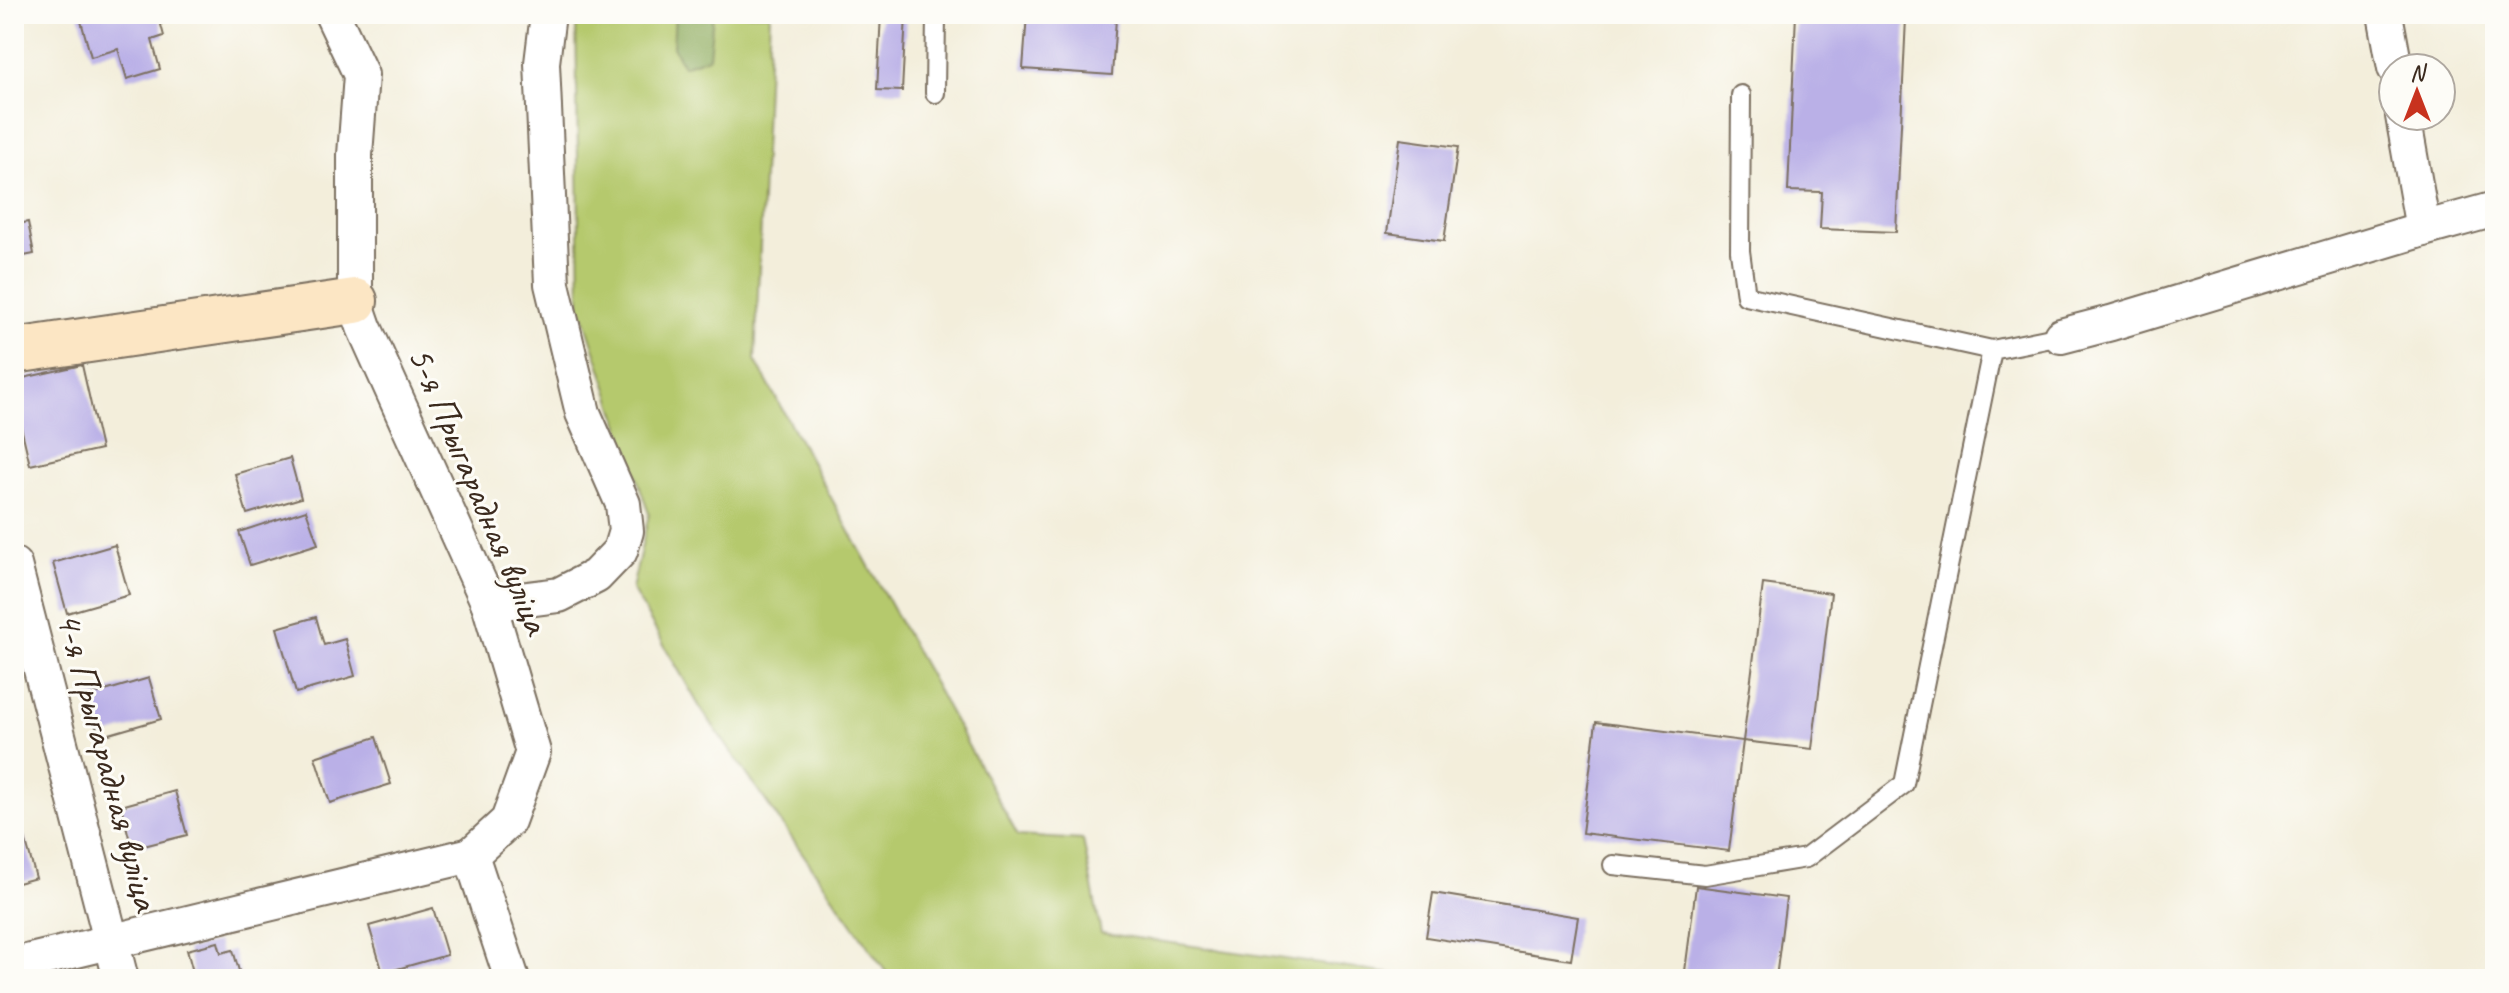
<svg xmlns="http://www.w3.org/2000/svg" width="2509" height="993" font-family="Caveat,sans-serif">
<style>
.green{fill:#b5c96d;stroke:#787a46;stroke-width:2}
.forest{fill:#90ad60;stroke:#666c3f;stroke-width:2}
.building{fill:#bab0e7}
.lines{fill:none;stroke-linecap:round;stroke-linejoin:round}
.lane-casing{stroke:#7b6f60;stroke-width:22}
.street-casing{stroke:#7b6f60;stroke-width:38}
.secondary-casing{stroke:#7b6f60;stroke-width:48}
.lane{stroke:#fff;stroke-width:18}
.street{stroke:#fff;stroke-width:34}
.secondary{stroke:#fce6c4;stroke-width:44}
.labels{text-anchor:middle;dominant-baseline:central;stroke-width:6;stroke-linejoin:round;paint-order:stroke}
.street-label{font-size:38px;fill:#3b2a1e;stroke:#fdfcf7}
</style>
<rect width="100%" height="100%" fill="#fdfcf7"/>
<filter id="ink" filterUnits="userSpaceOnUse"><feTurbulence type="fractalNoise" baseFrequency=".0125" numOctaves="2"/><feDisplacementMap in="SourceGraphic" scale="16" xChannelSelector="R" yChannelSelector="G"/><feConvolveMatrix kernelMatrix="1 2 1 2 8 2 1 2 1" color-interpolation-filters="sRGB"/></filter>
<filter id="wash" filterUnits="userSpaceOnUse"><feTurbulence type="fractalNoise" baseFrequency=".006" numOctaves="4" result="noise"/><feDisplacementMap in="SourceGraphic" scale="32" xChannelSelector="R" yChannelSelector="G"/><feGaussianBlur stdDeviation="1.8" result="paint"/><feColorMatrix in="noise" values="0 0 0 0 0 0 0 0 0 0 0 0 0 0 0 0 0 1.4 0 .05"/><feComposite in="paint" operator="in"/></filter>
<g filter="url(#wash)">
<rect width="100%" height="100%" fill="#f3eedb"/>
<polygon class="green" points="576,14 770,14 755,360 1018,836 1083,840 1101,933 1426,979 891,979 701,709 632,589 649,514 580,305"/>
<polygon class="forest" points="675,14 713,14 709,57 683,66 673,47"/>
<g id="blocks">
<g class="building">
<polygon points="79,14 158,14 164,36 152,40 160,69 127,79 118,49 91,57"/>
<polygon points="881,14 906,15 902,91 877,90"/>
<polygon points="1027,14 1116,19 1112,75 1023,69"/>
<polygon points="1796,14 1906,18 1896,232 1820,229 1822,192 1788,191"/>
<polygon points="1400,139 1458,147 1444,241 1387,233"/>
<polygon points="28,222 34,254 14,258 14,225"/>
<polygon points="82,365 101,449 30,465 14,397 14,380"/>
<polygon points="290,458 301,498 247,514 235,474"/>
<polygon points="306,510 318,544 250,565 239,532"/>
<polygon points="115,545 129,595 67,613 53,563"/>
<polygon points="1763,584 1831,593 1812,749 1743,741"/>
<polygon points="316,617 324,645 345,639 355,676 296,693 277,628"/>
<polygon points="149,678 161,719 99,737 88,696"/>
<polygon points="1596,722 1743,741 1729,851 1582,833"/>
<polygon points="376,737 391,784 330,803 315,757"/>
<polygon points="175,791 187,835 132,849 121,806"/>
<polygon points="21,824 36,878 14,884 14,826"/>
<polygon points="1696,886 1786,898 1776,978 1732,972 1731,979 1684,979"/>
<polygon points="1433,893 1578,917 1571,960 1426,937"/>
<polygon points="433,908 447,955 383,973 369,926"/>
<polygon points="218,942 221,953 233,950 241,978 170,979 193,972 187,950"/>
</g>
</g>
</g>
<g filter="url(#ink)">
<use href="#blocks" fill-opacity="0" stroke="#7b6f60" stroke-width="2"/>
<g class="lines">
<defs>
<g id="lane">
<polyline points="935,93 936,14"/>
<polyline points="1741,95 1740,251 1746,296 1992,350"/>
<polyline points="1613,865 1705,875 1806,858 1904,784 1992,350 2061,336"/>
</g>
<g id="street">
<polyline points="332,14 361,75 355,155 355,301 364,327 489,604 533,752 508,821 471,855 512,979"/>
<polyline points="2385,14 2395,68"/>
<polyline points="2403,116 2423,229"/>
<polyline points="2061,336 2111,323 2423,229 2495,209"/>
<polyline points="14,565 121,979"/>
<polyline points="489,604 559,595 596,576 620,551 626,531 623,504 583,413 552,284 542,63 548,14"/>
<polyline points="14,965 471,855"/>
</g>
<polyline id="secondary" points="14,351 355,301"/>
</defs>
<use href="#lane" class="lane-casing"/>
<use href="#street" class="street-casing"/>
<use href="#secondary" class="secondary-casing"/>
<use href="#lane" class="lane"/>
<use href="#street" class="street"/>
<use href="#secondary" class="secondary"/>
</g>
</g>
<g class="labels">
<g class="street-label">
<text transform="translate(479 490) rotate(67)">5-я Прыгарадная вуліца</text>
<text transform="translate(108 761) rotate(75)">4-я Прыгарадная вуліца</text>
</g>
</g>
<rect width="2509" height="993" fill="none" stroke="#fdfcf7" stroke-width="48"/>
<g transform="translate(2417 92)"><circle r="38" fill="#fdfcf7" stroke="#afa8a0" stroke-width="2"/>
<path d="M0-6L14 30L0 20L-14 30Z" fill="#c8321e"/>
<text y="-12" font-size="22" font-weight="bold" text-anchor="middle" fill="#3b2a1e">N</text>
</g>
</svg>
